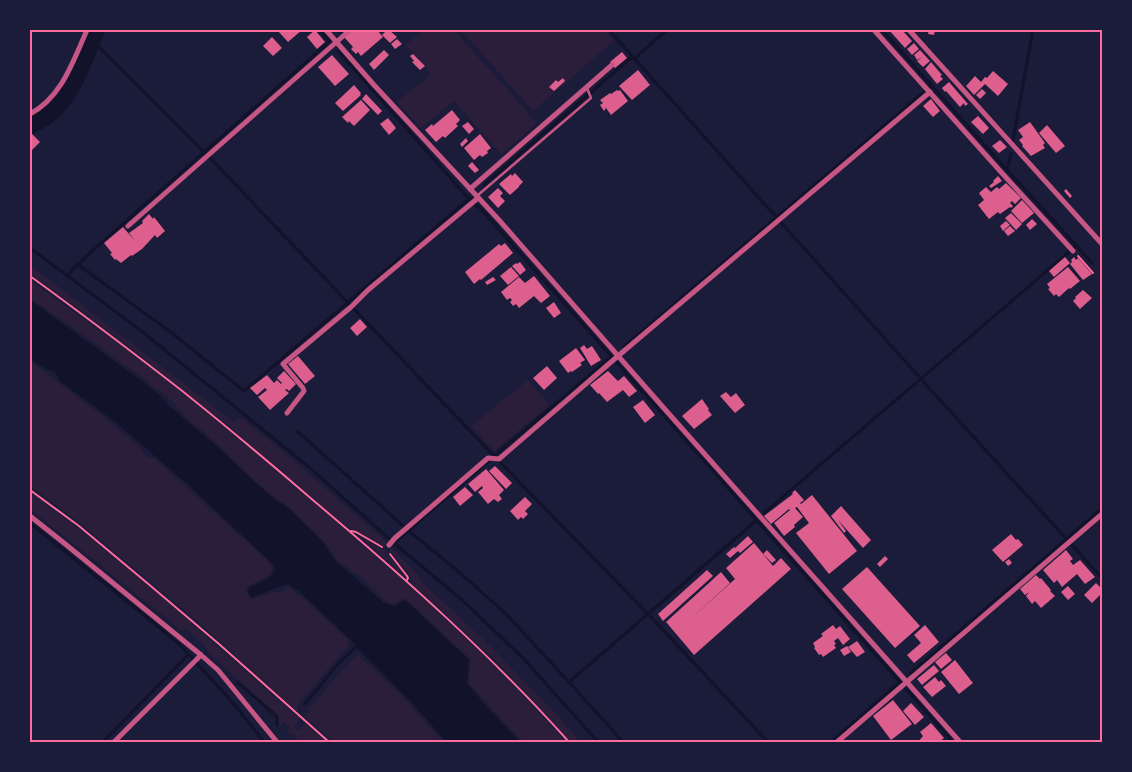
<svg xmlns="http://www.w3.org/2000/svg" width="1132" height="772" font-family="'Roboto Condensed',sans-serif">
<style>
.green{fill:#2a1e3b}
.water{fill:#12122b}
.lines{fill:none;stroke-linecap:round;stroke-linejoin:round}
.stream{stroke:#12122b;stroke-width:3}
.river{stroke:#12122b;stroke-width:20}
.building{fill:#dd5f8e}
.path{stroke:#ff6b9d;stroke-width:2}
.service{stroke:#c65784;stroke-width:2.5}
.minor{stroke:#c65784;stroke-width:5}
.neatline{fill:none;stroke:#ff6b9d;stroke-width:2}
</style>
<rect width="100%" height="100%" fill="#1b1b3a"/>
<g class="green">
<polygon points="424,30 454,30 537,123 501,154 454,101 421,128 397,102 431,74 406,45"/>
<polygon points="461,30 604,30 614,41 533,111"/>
<polygon points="30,265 234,422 240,417 285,453 387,542 385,545 381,545 350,529 226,424 133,350 30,273"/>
<path d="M30,280C62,304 96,327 128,351C207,411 282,475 356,539C430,603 501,669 566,742H523L493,710L469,683L470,659L405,598L394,605L387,602L359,575L354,573L337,560L323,540L288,506L275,498L249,475L220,446L187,418C183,412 164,393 158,389C153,387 152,387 148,382L95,343L30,298Z"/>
<path d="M30,361L103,416L106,420L138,445L147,457L154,458L269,562L273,570L269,575L247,587L246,592L251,599C262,597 272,590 283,592L286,587H289L304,599L348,640L349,643L348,647L322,676L297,706L298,708L296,711L202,625L76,520L30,486Z"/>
<polygon points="528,380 550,405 494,451 471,426"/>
<path d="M30,492C126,561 212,642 300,719L294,727L298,730L300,729L305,723L326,742H306L303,740L300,742H293L297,737L293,733L291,735L287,732L290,728L284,722L279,726L278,715L208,653L206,647L187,629L181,630L102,567L100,562L95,561L30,509Z"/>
<polygon points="356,534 382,549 385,549 388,555 407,577 406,577"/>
<path d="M390,549H393L415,571L424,584L486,642L556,714L581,742H571L499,664L412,583C408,570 399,561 390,551Z"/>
<polygon points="357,654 403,697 443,742 334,742 304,717 309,711 307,710"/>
</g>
<path class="water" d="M30,300L146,384L161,397L169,406L220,449L249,477L274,499L287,507L322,541L336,562L358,580L384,603L394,606L405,600L469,660L467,683L485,705L520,742H447L410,701L359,650L352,641L300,592L288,584C275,587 264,594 251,597L248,592L249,588L270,577L276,568L272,563L185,482L114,421L61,382L54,371L48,370L30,359Z"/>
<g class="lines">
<g class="stream">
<polyline points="319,30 329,41"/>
<polyline points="609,30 921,379 1102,578"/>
<polyline points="882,30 1007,170 1092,263"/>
<polyline points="340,32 342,30"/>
<polyline points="91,39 212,160 494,456 648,614 768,742"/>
<polyline points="338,51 469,199 480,208 953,742"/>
<polyline points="635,58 667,30"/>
<polyline points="1013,140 1033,30"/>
<polyline points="1007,170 1011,154"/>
<polyline points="484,185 633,56"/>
<polyline points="30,248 144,333 310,468 394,543 462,600 523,658 598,742"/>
<polyline points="77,264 172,333 244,391 470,198"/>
<polyline points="67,276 73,269 91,252 330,41"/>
<polyline points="624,347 932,85"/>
<polyline points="297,431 409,531 466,578 507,615 569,682 623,742"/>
<polyline points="764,513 1076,246"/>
<polyline points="30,523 160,628 181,646 234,704 264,742"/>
<polyline points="394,543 494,456 612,356"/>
<polyline points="911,673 1100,510"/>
<polyline points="237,682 273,713 277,717 277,725"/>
<polyline points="569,682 757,520"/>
<polyline points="305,704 338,664 359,644"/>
<polyline points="103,742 189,654"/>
<polyline points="268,742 269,741"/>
<polyline points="303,742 304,742"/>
<polyline points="831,742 900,682"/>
</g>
<path class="river" d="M30,124C36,121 42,118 47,114C70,98 84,56 95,30"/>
</g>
<g class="building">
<polygon points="279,30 302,30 288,42 278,31"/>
<polygon points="315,30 325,42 317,49 307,37"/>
<polygon points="353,30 377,30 383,37 361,56 358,52 356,54 351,49 353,47 344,37"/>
<polygon points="387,30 389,30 397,37 390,43 382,35"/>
<polygon points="889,30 902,30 912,41 905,48"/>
<polygon points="929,30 935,30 934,35 928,34"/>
<polygon points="272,37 282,48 273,56 263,46"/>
<polygon points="397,39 402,44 395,49 391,44"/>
<polygon points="914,43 919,49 912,55 907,49"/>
<polygon points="384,50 389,55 374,70 369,64"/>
<polygon points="920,50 930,61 923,67 917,61 922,57 917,60 914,55"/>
<polygon points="622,52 627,58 615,68 610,62"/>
<polygon points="413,54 425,66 420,70 412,62 414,61 410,56"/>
<polygon points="332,55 349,74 335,86 318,67"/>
<polygon points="931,62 942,75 940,76 943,79 937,84 925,69"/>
<polygon points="638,70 650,85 632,100 619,86"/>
<polygon points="993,71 1008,84 998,96 985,84 974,95 966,86 975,76 981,82 985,77 987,78"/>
<polygon points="563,78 565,81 554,91 549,87 556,80 558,82"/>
<polygon points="949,82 968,104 965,106 964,103 960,107 946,91 945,92 942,88"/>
<polygon points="354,85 361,93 360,94 361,95 343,111 335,103"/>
<polygon points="982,89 986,93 980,99 976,95"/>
<polygon points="617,90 618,91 620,90 628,101 611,115 606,108 604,111 600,105 603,103 600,100 610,93 611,94"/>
<polygon points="366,94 382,111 378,115 362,99"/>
<polygon points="931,99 940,111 933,117 923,106"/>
<polygon points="361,100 370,110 354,126 349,121 348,123 342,117"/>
<polygon points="452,110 460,120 456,124 458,126 445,138 443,136 436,142 425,130 432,124 433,126"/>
<polygon points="978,116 989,128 983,134 971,122"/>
<polygon points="388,118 396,128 389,135 380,124"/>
<polygon points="468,122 474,129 469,134 462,126"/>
<polygon points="1030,122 1045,143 1043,145 1045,148 1031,156 1022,146 1023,145 1019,140 1023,137 1018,130"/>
<polygon points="1047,125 1065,146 1056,153 1039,133"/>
<polygon points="32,134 40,142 30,152 30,136"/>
<polygon points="480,134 491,148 487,151 488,153 482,157 480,155 474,160 464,148"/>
<polygon points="466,138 468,141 462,147 460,144"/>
<polygon points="1000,140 1007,147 999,153 992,146"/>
<polygon points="472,162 479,170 475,173 468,166"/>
<polygon points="515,173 523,182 519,186 519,187 510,195 499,184 511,174 512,176"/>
<polygon points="998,176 1002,181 991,188 989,186 994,182 993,181"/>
<polygon points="1006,183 1021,198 1015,204 1012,201 1010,203 1013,206 1011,208 1010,207 1000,214 998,212 989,219 978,205 984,200 979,193 986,187 991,192 997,187 999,189"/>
<polygon points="498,188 503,193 500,196 505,201 498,208 488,197"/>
<polygon points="1066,189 1072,196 1070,198 1064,191"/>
<polygon points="1022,200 1034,213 1022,223 1011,211"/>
<polygon points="1011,213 1022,224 1016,230 1005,218"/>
<polygon points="149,214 153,219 154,217 165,231 157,238 155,235 142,249 132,256 131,255 121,263 116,259 115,260 110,254 112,253 104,243 123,227 136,242 129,233 143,223 142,221"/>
<polygon points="1032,219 1037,224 1030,230 1026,225"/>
<polygon points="1006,221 1010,225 1003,231 1000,226"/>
<polygon points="1010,226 1015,231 1008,236 1004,231"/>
<polygon points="505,243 513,253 481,280 480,279 474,284 465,272 499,244 501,246"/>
<polygon points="1065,257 1070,263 1054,277 1049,271"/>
<polygon points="1074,257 1076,260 1078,258 1092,274 1083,280 1070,264 1072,262 1071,260"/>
<polygon points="520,262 526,270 520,275 512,266 516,263 517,264"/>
<polygon points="511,267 519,276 508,285 500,276"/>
<polygon points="1068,267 1080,281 1070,289 1069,288 1059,297 1056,294 1054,296 1048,289 1050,288 1047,284"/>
<polygon points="534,276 550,296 541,303 534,296 519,308 516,304 513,306 510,302 512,300 510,298 507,300 501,292 519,277 525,283"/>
<polygon points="493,277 496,280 487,285 485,282"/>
<polygon points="1083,290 1092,298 1080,309 1073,301 1076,298 1075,297"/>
<polygon points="554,302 561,313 554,318 546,308"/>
<polygon points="360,319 367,327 357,336 350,328"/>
<polygon points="584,345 587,349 592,346 601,360 591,366 580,348"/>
<polygon points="576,348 585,360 580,363 582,365 572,372 571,371 568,373 559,361"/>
<polygon points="298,356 315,376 305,384 288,364"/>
<polygon points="547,366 557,378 544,390 533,378"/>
<polygon points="284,371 296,384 289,391 287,389 285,390 289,393 270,410 258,397 267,390 265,388 257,395 250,388 267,375 274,383 277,380 281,384 282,383 277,378"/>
<polygon points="608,371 618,381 624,376 637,391 629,397 623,390 607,402 599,393 598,394 590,385"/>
<polygon points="726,392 731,397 736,393 745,405 735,413 720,396"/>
<polygon points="702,399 709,409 708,410 712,415 694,429 682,416"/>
<polygon points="643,400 655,415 645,423 633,407"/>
<polygon points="495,466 512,483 506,489 489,471"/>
<polygon points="486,469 504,490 499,495 502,499 498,502 494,499 488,504 478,492 483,488 482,486 475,492 468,484"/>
<polygon points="465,487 473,495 460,506 453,497"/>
<polygon points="795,490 804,500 800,503 801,504 812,495 857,551 829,574 796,533 809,523 797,507 795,508 803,517 794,525 795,527 784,536 774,523 790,510 789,509 771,524 764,516 793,494 792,493"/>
<polygon points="525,497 532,504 525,511 528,514 523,519 521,517 518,520 510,511"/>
<polygon points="841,506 871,540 863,548 838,520 846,531 844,533 831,516"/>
<polygon points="1011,534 1016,540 1018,539 1023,545 1003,562 992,550"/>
<polygon points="748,536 753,542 740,553 738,551 730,558 726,554 734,547 735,548"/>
<polygon points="754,543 773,566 781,558 791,569 694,655 666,622 721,572 730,583 687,622 735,579 726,568"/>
<polygon points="767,550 776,560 772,563 763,554"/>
<polygon points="1066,550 1073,559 1070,561 1073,565 1080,560 1095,577 1085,584 1077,574 1062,587 1057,580 1054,583 1043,570"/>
<polygon points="885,556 888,559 880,567 877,564"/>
<polygon points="1009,559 1012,563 1008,566 1005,562"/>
<polygon points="867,567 920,626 895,648 842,589"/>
<polygon points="707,570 713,576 663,621 658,614"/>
<polygon points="1036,575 1040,579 1041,578 1051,590 1050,591 1055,596 1041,608 1035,601 1032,604 1026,596 1029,592 1025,595 1020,589"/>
<polygon points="1096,583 1102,589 1102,593 1092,603 1084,595"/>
<polygon points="1068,586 1075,594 1068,600 1061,592"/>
<polygon points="833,625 836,629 840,626 850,639 843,645 838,638 834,641 836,644 834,645 836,648 823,657 821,654 819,655 814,648 815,647 813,643 823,636 821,634"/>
<polygon points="925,625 939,642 914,663 907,655 921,643 914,635"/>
<polygon points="857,641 865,652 857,657 848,647"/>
<polygon points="847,646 851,652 844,656 840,650"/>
<polygon points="946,653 952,660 941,669 935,662"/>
<polygon points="955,660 973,683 959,694 941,672"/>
<polygon points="934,665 939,671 922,685 917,679"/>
<polygon points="935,677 939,682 941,680 946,686 932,697 923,687"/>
<polygon points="893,700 912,724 891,740 873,716"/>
<polygon points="911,703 924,717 915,725 903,711"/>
<polygon points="931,723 944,738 939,742 918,742 923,736 920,732"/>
</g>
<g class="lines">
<g class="path">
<polyline points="1078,256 1093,273"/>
<path d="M30,276C81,313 131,351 181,390C226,426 270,463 314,501C404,577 491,655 569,742"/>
<polyline points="30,490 79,526 146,582 219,644 329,742"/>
<polyline points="351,531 356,532 382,547"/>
<polyline points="390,554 407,576 408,578 407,580"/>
</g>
<polyline class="service" points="478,195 591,98 587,88"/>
<g class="minor">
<polyline points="326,30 374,85 499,220 662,406 960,742"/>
<polyline points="874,30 1001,172 1073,251"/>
<polyline points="909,30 1102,244"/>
<path d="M30,114C62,97 73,61 87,30"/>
<polyline points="470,189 612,65"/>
<polyline points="128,226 350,30"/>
<polyline points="287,413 304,391 303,388 283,364 351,307 368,290 478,198"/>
<polyline points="30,516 64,543 201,655 218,670 277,742"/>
<polyline points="389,545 395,538 488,458 499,459 618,356 930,92"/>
<polyline points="114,742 201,655"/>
<polyline points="837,742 1102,514"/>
</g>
</g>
<rect width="1132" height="772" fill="none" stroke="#1b1b3a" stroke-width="62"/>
<rect x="31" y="31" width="1070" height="710" class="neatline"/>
</svg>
